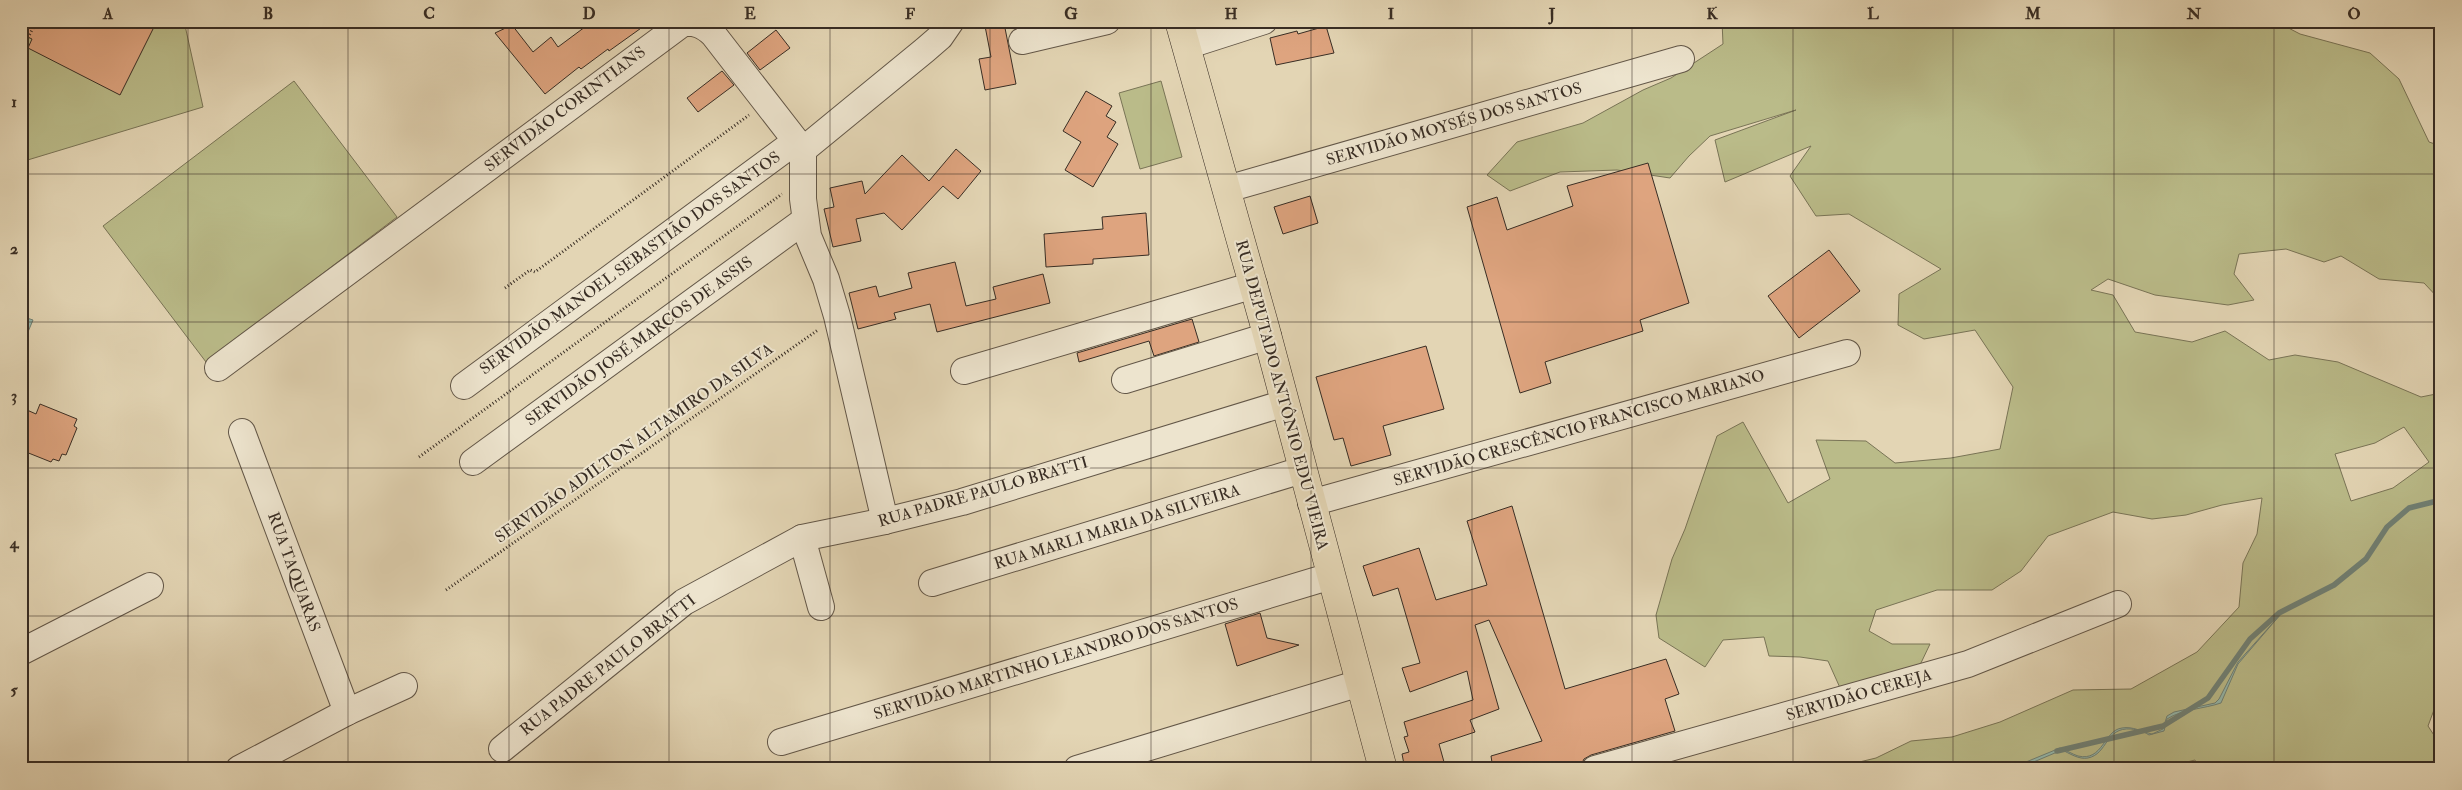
<svg xmlns="http://www.w3.org/2000/svg" width="2462" height="790" font-family="'IM FELL Double Pica',serif">
<style>
.green{fill:#babb89;stroke:#797456;fill-rule:evenodd}
.water{fill:#95b9ad;stroke:#708176}
.lines{fill:none;stroke-linecap:round;stroke-linejoin:round}
.stream{stroke:#708176;stroke-width:5.5}
.building{fill:#dea47f;stroke:#382d24}
.minor-casing{stroke:#635748;stroke-width:28}
.major-casing{stroke:#382d24;stroke-width:29}
.path{stroke:#382d24;stroke-width:3;stroke-dasharray:1 2.5;stroke-linecap:butt}
.minor{stroke:#ede4ce;stroke-width:26}
.major{stroke:#e3d5b4;stroke-width:28}
.grid{fill:none;stroke:#382d24;stroke-width:1;stroke-opacity:0.55}
.labels{text-anchor:middle;dominant-baseline:central;stroke-width:4;stroke-linejoin:round;paint-order:stroke}
.street-label{font-size:16px;fill:#382d24;stroke:#ede4ce}
.neatline{fill:none;stroke:#382d24;stroke-width:2}
.grid-label{font-size:16px;text-anchor:middle;font-weight:bold;fill:#382d24}
</style>
<rect width="100%" height="100%" fill="#e3d5b4"/>
<filter id="stains"><feTurbulence type="fractalNoise" baseFrequency=".004" numOctaves="4"/><feColorMatrix values="0 0 0 0 .2 0 0 0 0 .09 0 0 0 0 .02 0 0 0 .5 -.17"/></filter>
<radialGradient id="worn" r=".72"><stop offset=".6" stop-color="#630" stop-opacity="0"/><stop offset="1" stop-color="#630" stop-opacity=".3"/></radialGradient>
<g class="green">
<polygon points="21,21 184,21 203,107 21,162"/>
<path d="M1722,21H2275L2300,34L2370,53L2399,79L2429,142L2441,146V301L2424,283L2379,279L2341,256L2324,262L2286,249L2239,254L2234,274L2254,300L2228,305L2155,295L2108,279L2091,290L2113,295L2135,332L2192,342L2225,331L2269,360L2295,355L2338,362L2421,397L2441,393V691L2428,726L2441,746V769H2199L2195,760L2159,769H1830L1876,758L1911,741L1952,737L2000,722L2073,690L2131,689L2197,652L2239,607L2243,563L2257,534L2262,498L2222,505L2186,515L2152,519L2113,512L2048,536L2021,571L1992,590H1937L1876,610L1869,631L1892,644H1930L1920,665L1841,690L1828,661L1800,657L1769,656L1764,637L1723,640L1705,667L1659,638L1656,615L1672,559L1685,529L1717,436L1743,422L1788,503L1830,479L1816,440L1866,441L1895,463L1951,458L2000,449L2013,387L1975,330L1924,339L1898,325L1899,294L1941,269L1849,214L1816,216L1790,176L1811,146L1725,182L1715,140L1796,110L1710,136L1689,156L1670,178L1617,170L1560,172L1510,191L1487,175L1517,142L1583,123L1643,90L1671,78L1723,44ZM2404,427L2429,462L2393,488L2351,501L2335,454L2375,443Z"/>
<polygon points="294,81 397,217 206,362 103,226"/>
<polygon points="1161,81 1182,157 1140,169 1119,93"/>
</g>
<g class="water">
<polygon points="21,316 33,320 25,339 21,338"/>
<path d="M2280,615L2238,664L2221,703C2203,709 2183,709 2167,719L2164,731L2149,735C2143,731 2138,730 2131,729C2105,727 2108,754 2088,758C2079,760 2069,753 2062,750L2017,769H2009L2060,748C2066,750 2072,754 2078,756C2103,762 2104,730 2122,728C2133,726 2142,732 2152,734L2163,729L2167,716L2174,712L2215,703L2219,699L2238,662Z"/>
</g>
<g class="lines">
<polyline class="stream" points="2057,751 2163,726 2208,698 2250,639 2279,613 2334,585 2366,559 2387,527 2409,508 2441,500"/>
</g>
<g class="building">
<polygon points="21,21 157,21 120,95 28,48 32,39 21,34"/>
<polygon points="593,21 651,21 609,51 608,49 581,69 579,67 545,94 495,33 512,25 533,52 551,37 558,47"/>
<polygon points="1004,23 1016,84 985,90 979,59 991,57 985,26"/>
<polygon points="1326,26 1334,53 1276,65 1270,38 1297,31 1298,34"/>
<polygon points="776,30 790,48 760,70 747,53"/>
<polygon points="722,71 734,85 698,112 687,98"/>
<polygon points="1086,91 1112,106 1106,116 1116,122 1107,137 1118,144 1093,187 1065,170 1081,142 1063,131"/>
<polygon points="956,149 981,171 958,199 943,186 902,230 884,213 856,219 861,241 833,247 824,209 834,207 830,188 862,181 865,194 902,155 929,181"/>
<polygon points="1648,163 1689,303 1640,320 1643,331 1545,362 1551,383 1520,393 1467,207 1497,197 1507,230 1573,206 1567,186"/>
<polygon points="1310,196 1318,223 1283,234 1274,207"/>
<polygon points="1146,213 1149,255 1093,259 1093,264 1046,267 1044,234 1103,229 1102,217"/>
<polygon points="1829,250 1860,291 1799,338 1768,296"/>
<polygon points="955,262 966,306 996,299 993,287 1043,274 1050,303 937,332 930,304 894,313 896,319 858,329 849,293 876,286 879,297 912,288 908,273"/>
<polygon points="1192,319 1199,342 1154,356 1149,341 1079,362 1077,353"/>
<polygon points="1426,346 1444,409 1383,426 1391,455 1351,466 1343,438 1334,440 1316,377"/>
<polygon points="40,404 77,419 74,426 77,428 66,455 62,454 59,461 53,459 51,462 21,450 21,428 27,410 36,414"/>
<polygon points="1512,506 1565,689 1666,659 1679,694 1665,699 1675,731 1591,755 1584,759 1580,767 1575,769 1493,769 1491,756 1542,741 1489,620 1475,625 1499,709 1470,720 1475,732 1439,744 1444,762 1418,769 1405,769 1402,754 1409,752 1404,737 1408,736 1404,722 1473,700 1467,671 1410,692 1402,668 1420,663 1398,588 1373,596 1363,566 1419,548 1436,600 1487,585 1467,521"/>
<polygon points="1260,613 1267,638 1299,645 1237,666 1225,624"/>
</g>
<g class="lines">
<defs>
<g id="minor">
<polyline points="1022,41 1107,21"/>
<polyline points="1186,46 1264,21"/>
<polyline points="803,150 803,199 808,236 826,279 837,316 885,521"/>
<polyline points="1227,189 1681,59"/>
<path d="M218,368L683,23C696,22 703,25 713,34L803,150L925,50L940,37L951,21"/>
<polyline points="964,371 1254,285"/>
<polyline points="1125,380 1268,336"/>
<polyline points="464,386 796,141"/>
<polyline points="242,432 347,712"/>
<polyline points="473,462 805,220"/>
<polyline points="1311,503 1847,353"/>
<polyline points="802,538 821,607"/>
<polyline points="932,583 1302,470"/>
<polyline points="21,652 150,586"/>
<polyline points="781,742 1331,576"/>
<polyline points="502,749 684,602 802,538 885,521 962,502 1285,403"/>
<polyline points="239,769 347,712 404,686"/>
<polyline points="1077,769 1360,683"/>
<polyline points="1595,769 1968,664 2118,604"/>
</g>
<polyline id="major" points="1179,21 1265,327 1383,769"/>
</defs>
<use href="#minor" class="minor-casing"/>
<use href="#major" class="major-casing"/>
<g class="path">
<polyline points="21,50 37,21"/>
<polyline points="505,288 530,270 535,272 749,115"/>
<polyline points="419,457 782,194"/>
<polyline points="446,590 818,330"/>
</g>
<use href="#minor" class="minor"/>
<use href="#major" class="major"/>
</g>
<path class="grid" d="M188,21V769M348,21V769M509,21V769M669,21V769M830,21V769M990,21V769M1151,21V769M1311,21V769M1472,21V769M1632,21V769M1793,21V769M1953,21V769M2114,21V769M2274,21V769M21,174H2441M21,322H2441M21,468H2441M21,616H2441"/>
<g class="labels">
<g class="street-label">
<text transform="translate(565 109) rotate(-37)">SERVIDÃO CORINTIANS</text>
<text transform="translate(1454 124) rotate(-16)">SERVIDÃO MOYSÉS DOS SANTOS</text>
<text transform="translate(630 263) rotate(-36)">SERVIDÃO MANOEL SEBASTIÃO DOS SANTOS</text>
<text transform="translate(639 341) rotate(-36)">SERVIDÃO JOSÉ MARCOS DE ASSIS</text>
<text transform="translate(1282 395) rotate(75)">RUA DEPUTADO ANTÔNIO EDU VIEIRA</text>
<text transform="translate(1579 428) rotate(-16)">SERVIDÃO CRESCÊNCIO FRANCISCO MARIANO</text>
<text transform="translate(634 443) rotate(-35)">SERVIDÃO ADILTON ALTAMIRO DA SILVA</text>
<text transform="translate(983 492) rotate(-16)">RUA PADRE PAULO BRATTI</text>
<text transform="translate(1117 527) rotate(-17)">RUA MARLI MARIA DA SILVEIRA</text>
<text transform="translate(294 572) rotate(70)">RUA TAQUARAS</text>
<text transform="translate(1056 659) rotate(-17)">SERVIDÃO MARTINHO LEANDRO DOS SANTOS</text>
<text transform="translate(608 665) rotate(-38)">RUA PADRE PAULO BRATTI</text>
<text transform="translate(1859 695) rotate(-16)">SERVIDÃO CEREJA</text>
</g>
</g>
<rect width="2462" height="790" fill="none" stroke="#e3d5b4" stroke-width="55"/>
<rect x="28" y="28" width="2406" height="734" class="neatline"/>
<g class="grid-label">
<text x="108" y="19">A</text>
<text x="268" y="19">B</text>
<text x="429" y="19">C</text>
<text x="589" y="19">D</text>
<text x="750" y="19">E</text>
<text x="910" y="19">F</text>
<text x="1071" y="19">G</text>
<text x="1231" y="19">H</text>
<text x="1391" y="19">I</text>
<text x="1552" y="19">J</text>
<text x="1712" y="19">K</text>
<text x="1873" y="19">L</text>
<text x="2033" y="19">M</text>
<text x="2194" y="19">N</text>
<text x="2354" y="19">O</text>
<text x="14" y="107">1</text>
<text x="14" y="254">2</text>
<text x="14" y="401">3</text>
<text x="14" y="548">4</text>
<text x="14" y="695">5</text>
</g>
<rect width="100%" height="100%" filter="url(#stains)"/>
<rect width="100%" height="100%" fill="url(#worn)"/>
</svg>
